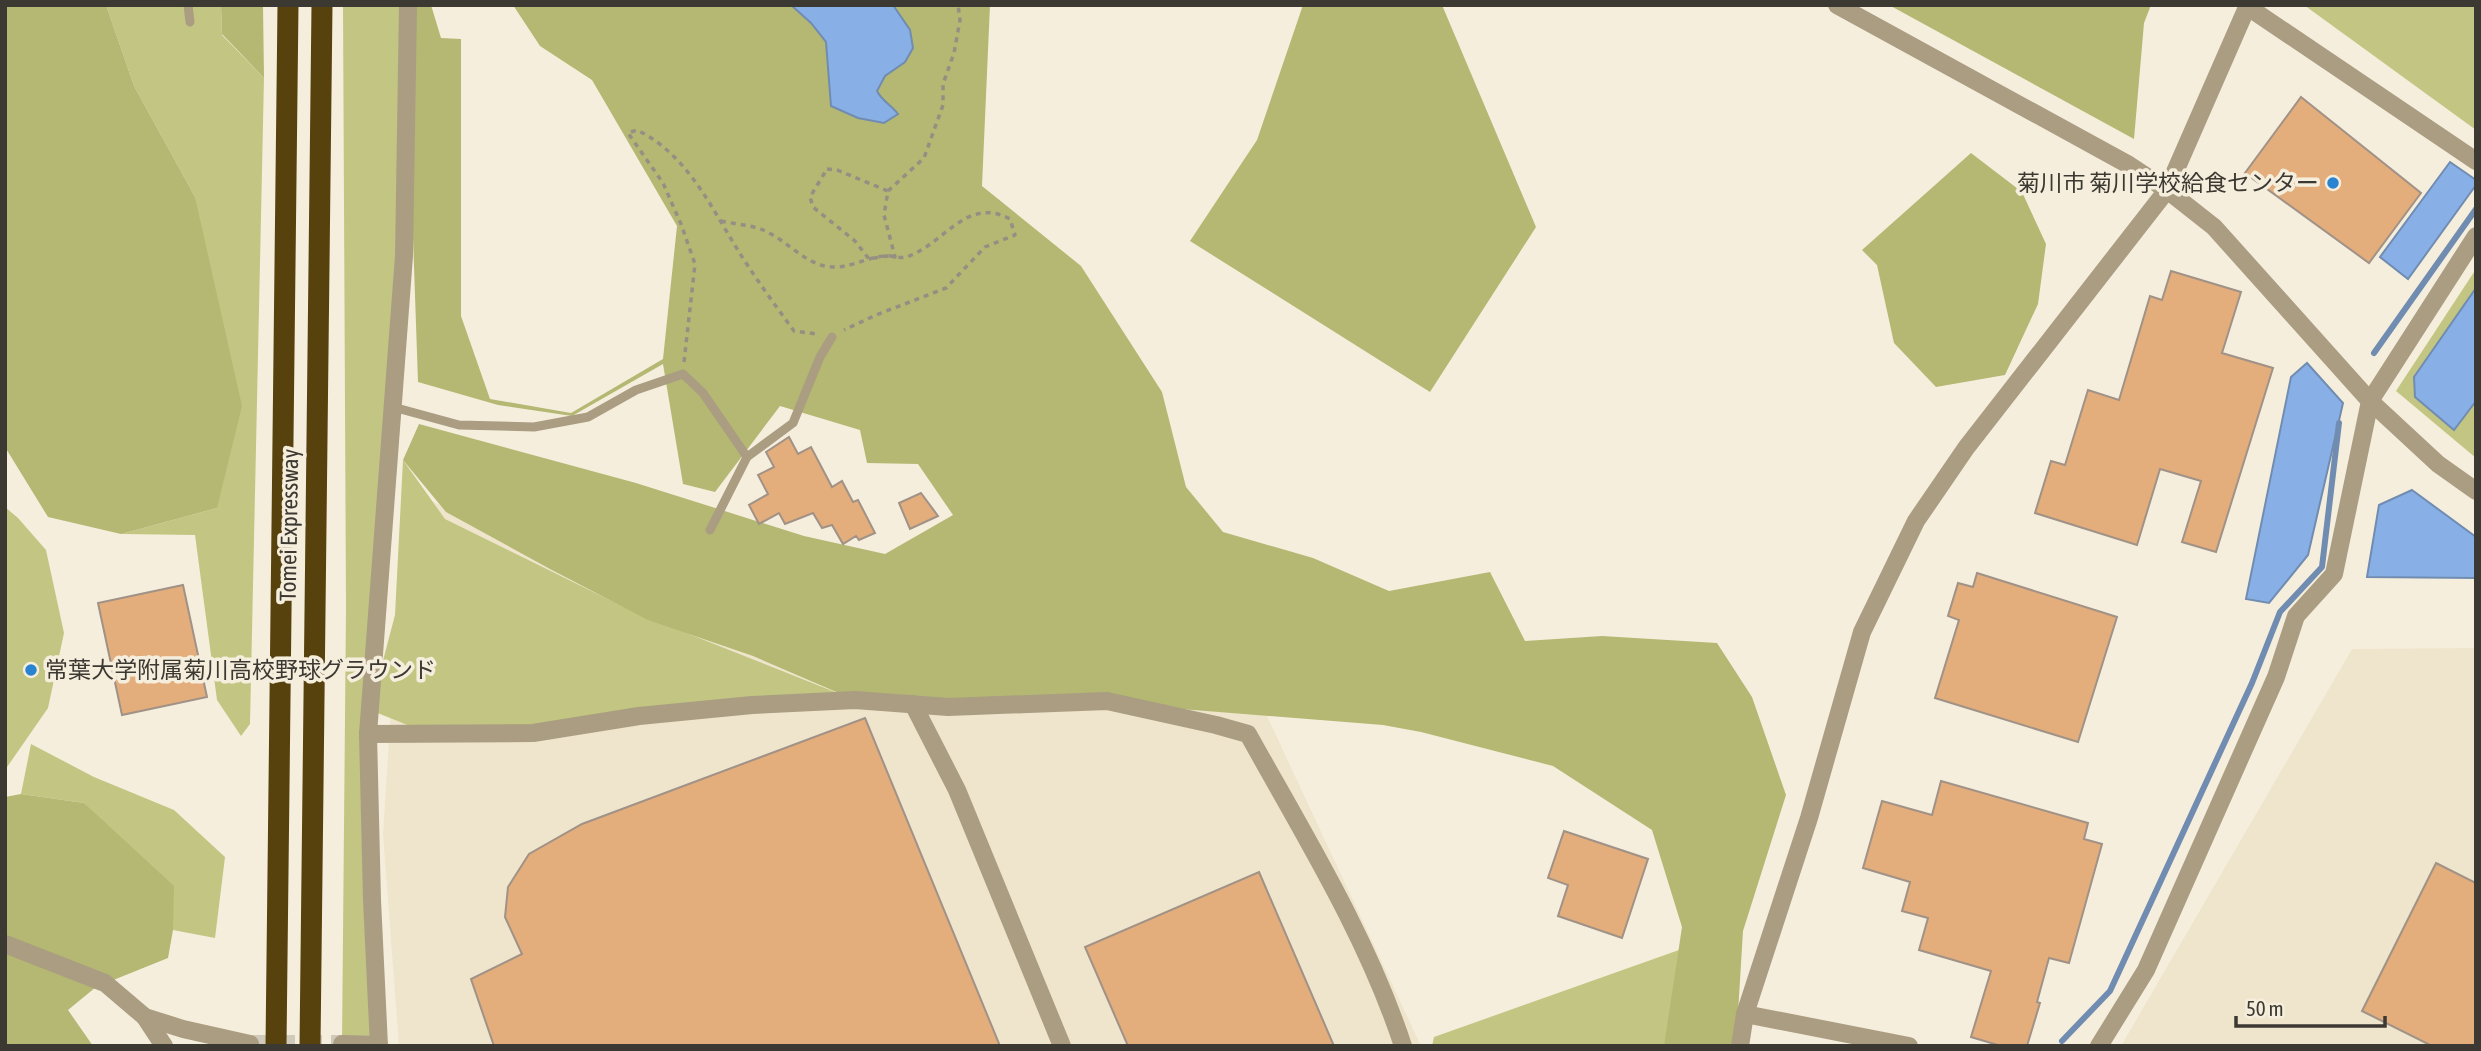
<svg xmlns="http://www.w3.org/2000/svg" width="2481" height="1051" font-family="'Asap Condensed','Noto Sans JP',sans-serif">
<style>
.built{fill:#efe5cc}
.green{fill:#c2c682}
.forest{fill:#b4b873}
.water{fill:#88b0e7;stroke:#718cb1;stroke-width:2}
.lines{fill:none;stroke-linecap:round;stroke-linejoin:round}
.stream{stroke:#718cb1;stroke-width:6}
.building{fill:#e3ad7c;stroke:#a09286;stroke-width:2}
.minor-tunnel{stroke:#d1cabb;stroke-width:18;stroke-dasharray:18 9;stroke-linecap:butt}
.path{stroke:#958f83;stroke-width:3.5;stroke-dasharray:5 5;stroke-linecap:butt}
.service{stroke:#aa9d82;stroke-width:9}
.minor{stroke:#aa9d82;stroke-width:18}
.tertiary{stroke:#aa9d82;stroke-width:18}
.motorway{stroke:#57420e;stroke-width:21}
.poi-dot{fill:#2983d0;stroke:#f6eedd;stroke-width:2.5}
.labels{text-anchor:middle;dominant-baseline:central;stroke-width:7;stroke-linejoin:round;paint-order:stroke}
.poi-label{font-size:23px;fill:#3c3932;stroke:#f6eedd;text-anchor:end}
.street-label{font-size:23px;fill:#3c3932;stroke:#f6eedd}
</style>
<rect width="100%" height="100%" fill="#f6eedd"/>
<g class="built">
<polygon points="405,489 812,671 1247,673 1421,1046 399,1046 383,834"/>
<polygon points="2476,648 2476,1046 2121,1046 2352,649"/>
</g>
<g class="green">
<polygon points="106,5 221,5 222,35 264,78 250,724 241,736 217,700 195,535 121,534 217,508 195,197 134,86"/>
<polygon points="343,5 408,5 376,687 395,615 403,460 445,519 636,613 855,700 430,734 375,712 379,1045 342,1044 346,607"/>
<polygon points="2304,5 2476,5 2476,130"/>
<polygon points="2476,269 2476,458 2396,391"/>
<polygon points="5,507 18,518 46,550 64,633 48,708 5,770"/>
<polygon points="31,744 94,777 174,810 225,857 215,938 173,930 173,894 84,803 21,794"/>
<polygon points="1679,950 1665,1046 1432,1046 1434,1037"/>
</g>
<g class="forest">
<polygon points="5,5 106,5 134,86 195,197 242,406 217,508 121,534 48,517 5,447"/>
<polygon points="221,5 263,5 264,78 222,34"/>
<polygon points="405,5 431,5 441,38 461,39 461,316 490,399 571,413 663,359 677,226 592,80 540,46 513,5 990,5 982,186 1081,266 1162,392 1186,487 1223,532 1313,558 1389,591 1490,572 1525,641 1602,636 1717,643 1752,697 1786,795 1743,931 1736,1046 1664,1046 1682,927 1652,830 1553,766 1421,732 1383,725 1081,701 855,700 753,656 648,620 550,569 446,512 403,460 419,424 636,483 804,536 885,554 953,515 918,464 867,463 860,430 780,406 715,492 683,484 663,364 572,416 498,405 418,382"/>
<polygon points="1303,5 1442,5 1536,227 1430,392 1190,241 1257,140"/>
<polygon points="1889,5 2151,5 2144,23 2134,139"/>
<polygon points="1971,153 2022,192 2046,244 2038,304 2005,375 1936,387 1894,343 1877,265 1862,250"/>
<polygon points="21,794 84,803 174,886 173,930 168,958 96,987 68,1010 93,1046 5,1046 5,797"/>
</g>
<g class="water">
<path d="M893,5L910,30L913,48L905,62L885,76L877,91C882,101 891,105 898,114L884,123L858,118L831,106L826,42L811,23L791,5Z"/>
<polygon points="2450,162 2476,180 2476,185 2408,279 2380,257"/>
<polygon points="2476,288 2476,401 2454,430 2415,397 2414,377"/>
<polygon points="2307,363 2343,403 2308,555 2269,603 2246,599 2291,377"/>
<polygon points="2412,490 2476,537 2476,578 2367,577 2379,505"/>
</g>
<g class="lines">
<g class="stream">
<polyline points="2374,353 2476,209"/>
<polyline points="2062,1041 2110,991 2252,683 2280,612 2322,567 2339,423"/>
</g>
</g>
<g class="building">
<polygon points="2301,97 2421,193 2369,263 2245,173"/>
<polygon points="2171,271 2241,292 2222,353 2273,368 2216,552 2182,542 2201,481 2160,469 2137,545 2035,513 2051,461 2065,465 2088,390 2119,400 2150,296 2162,300"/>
<polygon points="789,437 798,454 811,447 832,487 842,481 853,502 858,500 875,533 859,540 856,536 843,544 832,525 822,528 813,513 785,524 779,513 759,524 749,505 768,494 758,475 774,467 766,452"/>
<polygon points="921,493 938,516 910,529 899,503"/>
<polygon points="1977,573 2117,617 2078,742 1935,698 1959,620 1948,616 1958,583 1973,587"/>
<polygon points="183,585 207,697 122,715 98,603"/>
<polygon points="865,718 1000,1046 494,1046 471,979 522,954 505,917 508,887 529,854 582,824"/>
<polygon points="1941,781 2088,823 2084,839 2102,844 2069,963 2049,958 2037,1002 2040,1003 2027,1046 2001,1046 1971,1037 1991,971 1919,950 1928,918 1902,911 1910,882 1863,868 1882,801 1932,815"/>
<polygon points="1564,831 1648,859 1622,938 1558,916 1568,885 1548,878"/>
<polygon points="2436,863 2476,883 2476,1046 2432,1046 2362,1011"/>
<polygon points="1259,872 1334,1046 1128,1046 1085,947"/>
</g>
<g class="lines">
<polyline class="minor-tunnel" points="250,1044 342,1044"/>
<g class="path">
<polygon points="827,169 837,170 888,191 884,215 895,257 886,256 869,259 855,241 813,207 810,197"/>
<polyline points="888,191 924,158 943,105 943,84 954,53 960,20 958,5"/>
<path d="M721,221C734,224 751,225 763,230C786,239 807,267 833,267C850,268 868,257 885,256C892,255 900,259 906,257C943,246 966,195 1010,219L1015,235L985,247L946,288L876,315L844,330"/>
<path d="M684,362L695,264L681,224L663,183L628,133L637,130C687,154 711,207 739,252C756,279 775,305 794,331L817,334"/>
</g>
<g class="service">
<polyline points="188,5 190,22"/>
<polyline points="393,407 459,425 534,427 588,417 636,390 683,374 703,393 747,457 710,530"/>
<polyline points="747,457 793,423 820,357 832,337"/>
</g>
<g class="minor">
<polyline points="2248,7 2476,161"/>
<polyline points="913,704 957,790 1062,1046"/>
<path d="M368,734L533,733L639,716L752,705L855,700L948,707L1107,701L1216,725L1248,734C1304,835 1367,936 1403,1046"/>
<polyline points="5,944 105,983 145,1017 164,1046"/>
<polyline points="1745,1014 1909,1046"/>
<polyline points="145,1017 183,1029 250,1044"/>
<polyline points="342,1044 379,1045"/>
<polyline points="2099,1046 2146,970 2276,677 2296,616 2334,574 2370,401 2476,236"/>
</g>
<g class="tertiary">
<polyline points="1837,5 2129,165 2167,190 2214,227 2370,401 2438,464 2476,491"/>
<polyline points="379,1046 372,900 368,734 404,256 408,5"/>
<polyline points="1740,1046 1745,1014 1809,818 1862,632 1916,521 1966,448 2167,190 2248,5"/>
</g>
<g class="motorway">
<polyline points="276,1046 288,5"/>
<polyline points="310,1046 322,5"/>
</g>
</g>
<g class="poi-dot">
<circle cx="2333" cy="183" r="7"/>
<circle cx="31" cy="670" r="7"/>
</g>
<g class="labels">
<g class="poi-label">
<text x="2319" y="183">菊川市 菊川学校給食センター</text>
<text x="45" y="670" text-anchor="start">常葉大学附属菊川高校野球グラウンド</text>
</g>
<g class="street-label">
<text transform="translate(289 525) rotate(-89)">Tomei Expressway</text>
</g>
</g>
<rect width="2481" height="1051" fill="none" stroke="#3c3932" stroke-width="14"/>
<path d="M2236 1016v10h149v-10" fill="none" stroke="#3c3932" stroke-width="3.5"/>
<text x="2246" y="1016" font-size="21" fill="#3c3932" stroke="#f6eedd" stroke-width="5" paint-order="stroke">50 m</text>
</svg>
